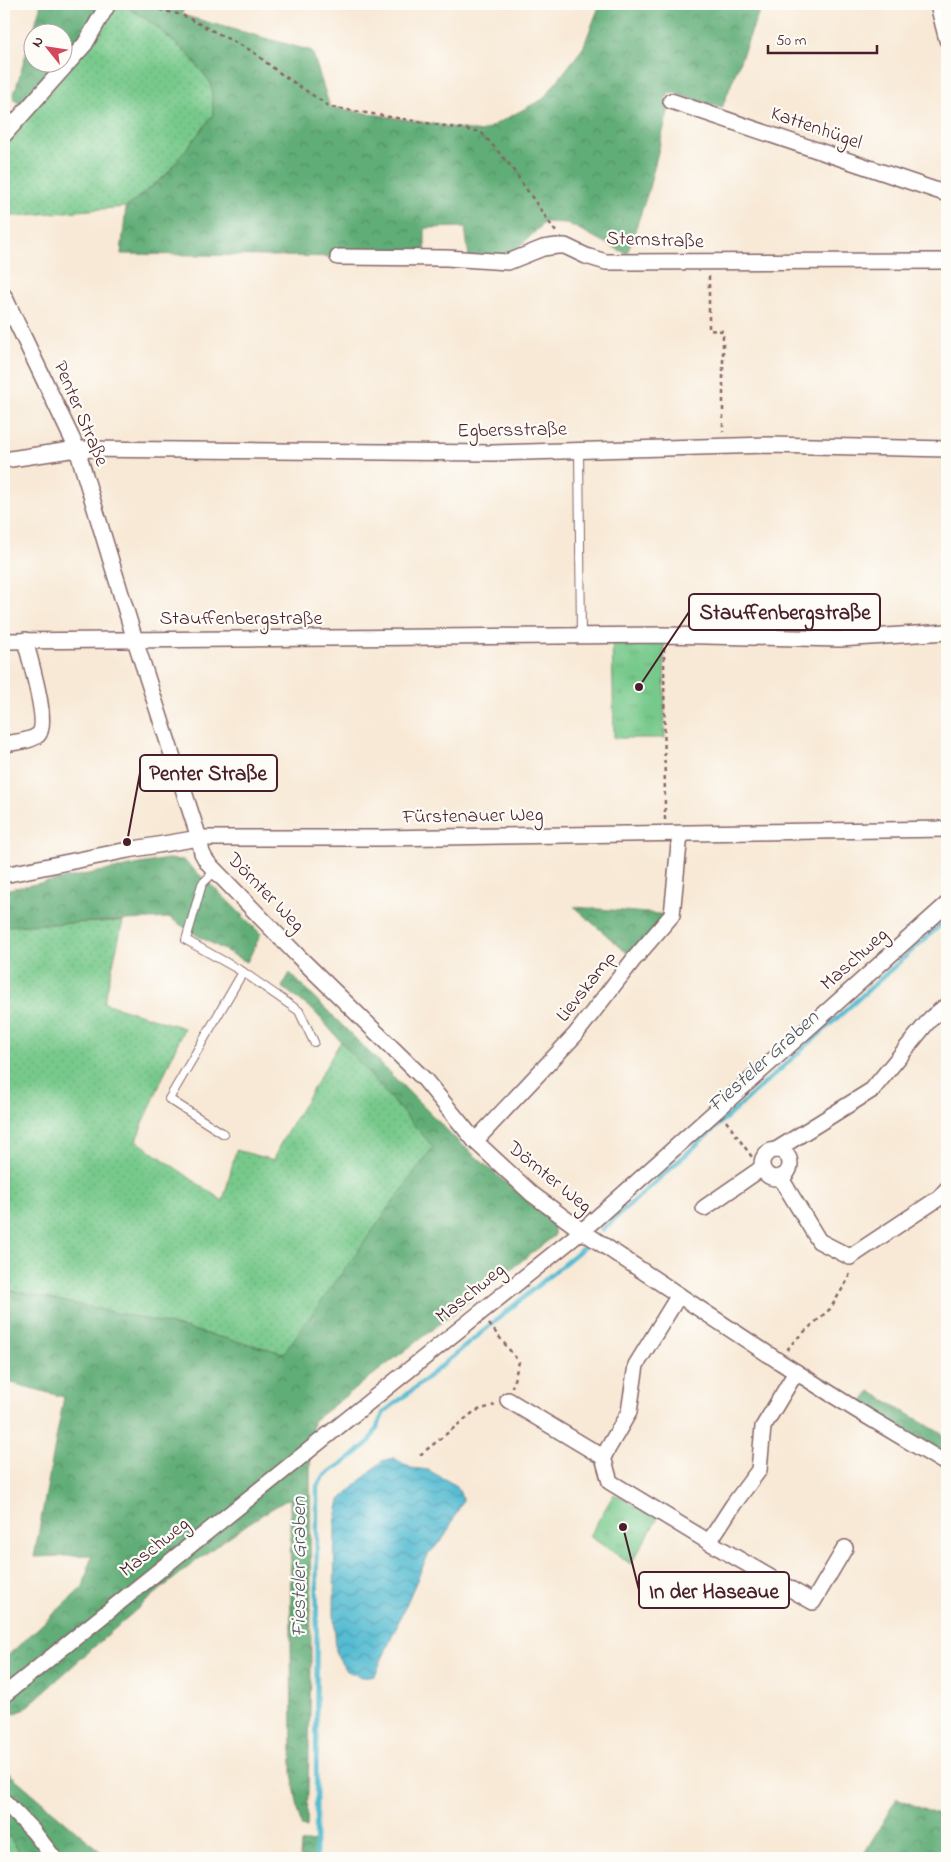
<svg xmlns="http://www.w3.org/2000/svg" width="951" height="1862" font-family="'Indie Flower',sans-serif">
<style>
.grass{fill:url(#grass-dots);stroke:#60745b}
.forest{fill:url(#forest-crowns);stroke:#566651}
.park{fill:url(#park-tufts);stroke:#60745b}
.water{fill:url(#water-waves);stroke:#506e7e}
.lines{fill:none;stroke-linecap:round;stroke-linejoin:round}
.stream{stroke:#55bcd2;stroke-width:4.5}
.service-casing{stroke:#876667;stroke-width:10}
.minor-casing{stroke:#876667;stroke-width:18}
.path{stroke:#876667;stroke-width:2.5;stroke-dasharray:4 4;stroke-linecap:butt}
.service{stroke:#fff;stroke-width:8}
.minor{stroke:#fff;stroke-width:15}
.labels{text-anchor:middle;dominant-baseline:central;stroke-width:4.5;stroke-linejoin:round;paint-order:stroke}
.street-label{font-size:20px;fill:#4a1f2b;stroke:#fdfcf7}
.water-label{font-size:21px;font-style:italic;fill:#4e5665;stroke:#fdfcf7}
.leader{fill:none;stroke:#4a1f2b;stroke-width:2}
.callout-dot{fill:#4a1f2b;stroke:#fdfcf7;stroke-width:2}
.callout{fill:#fdfcf7;stroke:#4a1f2b;stroke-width:2}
.callout-label{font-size:21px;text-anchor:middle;font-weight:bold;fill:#4a1f2b}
</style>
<defs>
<pattern id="grass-dots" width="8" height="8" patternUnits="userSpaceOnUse" patternTransform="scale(1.25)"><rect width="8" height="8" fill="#77c98b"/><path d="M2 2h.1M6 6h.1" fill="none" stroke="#68ac78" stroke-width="1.8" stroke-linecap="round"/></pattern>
<pattern id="forest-crowns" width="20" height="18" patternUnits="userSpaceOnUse" patternTransform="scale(1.25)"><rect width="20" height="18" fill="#61ad77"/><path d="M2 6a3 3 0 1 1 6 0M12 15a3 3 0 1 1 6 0" fill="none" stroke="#528c62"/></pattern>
<pattern id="park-tufts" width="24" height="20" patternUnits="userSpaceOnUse" patternTransform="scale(1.25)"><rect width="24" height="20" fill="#77c98b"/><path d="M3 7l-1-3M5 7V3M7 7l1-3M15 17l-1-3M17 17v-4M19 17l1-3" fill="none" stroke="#68ac78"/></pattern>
<pattern id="water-waves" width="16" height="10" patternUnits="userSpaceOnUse" patternTransform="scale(1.25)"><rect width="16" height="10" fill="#55bcd2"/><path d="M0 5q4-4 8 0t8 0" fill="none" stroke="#4898ab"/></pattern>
</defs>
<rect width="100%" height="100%" fill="#fdfcf7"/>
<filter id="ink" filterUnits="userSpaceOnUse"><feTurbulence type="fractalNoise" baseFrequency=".02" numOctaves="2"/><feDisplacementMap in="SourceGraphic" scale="10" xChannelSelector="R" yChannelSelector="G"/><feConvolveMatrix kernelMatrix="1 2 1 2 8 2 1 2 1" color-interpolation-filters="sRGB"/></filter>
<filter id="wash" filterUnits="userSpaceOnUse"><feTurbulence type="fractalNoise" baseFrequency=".0096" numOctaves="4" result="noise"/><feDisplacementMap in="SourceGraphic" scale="20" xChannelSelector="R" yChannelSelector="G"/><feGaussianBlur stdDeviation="1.12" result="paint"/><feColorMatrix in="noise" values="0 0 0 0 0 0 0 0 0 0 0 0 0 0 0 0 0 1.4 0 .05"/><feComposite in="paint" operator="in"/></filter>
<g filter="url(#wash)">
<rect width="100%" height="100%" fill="#f8e9d6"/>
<g class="grass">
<path d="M108,4C113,4 119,3 123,4C142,9 206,67 211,84C213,94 212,106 213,115L166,175L126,207L4,217V135Z"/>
<polygon points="123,921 104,1003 184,1028 136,1140 144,1146 223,1201 236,1150 274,1160 279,1146 341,1041 434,1147 284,1353 159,1322 4,1289 4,926"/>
<polygon points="4,1828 23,1858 4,1858"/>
</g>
<g class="forest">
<polygon points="41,4 108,4 26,110 13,98 32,34 32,62 62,62 62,32 33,32"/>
<polygon points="123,4 184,4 182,15 312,51 330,107 481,132 543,99 583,48 600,4 762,4 722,108 670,92 665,100 669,108 648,192 627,254 567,223 545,222 512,254 469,257 465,227 425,228 425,258 121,254 126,207 166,175 213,115 211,83 188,54 153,24"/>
<polygon points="941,542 947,542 947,622 946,622"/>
<polygon points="167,859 183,860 221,894 261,934 247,962 198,936 170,918 4,926 4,890"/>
<polygon points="574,907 672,915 634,959"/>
<path d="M290,973L460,1143L554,1224V1236L313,1421L310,1469L311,1672L307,1828L301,1826L292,1773L290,1498C191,1554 109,1635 23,1710L4,1718V1659L83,1587L92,1555L34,1557L64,1397L4,1381V1289L159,1322L284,1353L433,1147L314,1011L282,987Z"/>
<polygon points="870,1391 947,1437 947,1454 862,1404"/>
<polygon points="4,1769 108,1858 23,1858 4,1828"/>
<polygon points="897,1798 947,1819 947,1858 865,1858 865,1852"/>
<polygon points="316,1841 315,1858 300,1858 301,1843"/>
</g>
<g class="park">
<polygon points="664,635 665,738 614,738 612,636"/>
<polygon points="614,1494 658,1518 631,1564 589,1536"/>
</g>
<polygon class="water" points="394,1458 411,1468 428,1470 457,1486 463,1500 445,1536 428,1555 375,1675 362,1677 346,1671 336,1654 334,1614 335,1523 340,1500 382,1461"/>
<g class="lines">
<g class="stream">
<polyline points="602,1230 947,919"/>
<polyline points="316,1858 317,1486 324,1476 353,1456 371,1440 384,1412 415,1388 583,1248"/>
</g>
</g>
</g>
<g filter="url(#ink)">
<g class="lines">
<defs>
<g id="service">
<polyline points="4,323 15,318"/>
<polyline points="579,450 581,636"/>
<polyline points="216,870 202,884 186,940 243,972 169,1099 224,1134"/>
<polyline points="243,972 299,1011 314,1042"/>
</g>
<g id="minor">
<polyline points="939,4 939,9 947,40"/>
<polyline points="671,101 947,194"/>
<polyline points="4,135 85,44 108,4"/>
<polyline points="338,257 447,258 508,262 543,248 557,246 565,246 586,256 606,262 947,261"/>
<polyline points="4,296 77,449 135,640 199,838 202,853 207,862 298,956 425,1080 475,1141 532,1194 582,1231 780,1362 855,1409 947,1464"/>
<polyline points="4,460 77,449 493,453 768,445 947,449"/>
<polyline points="4,641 664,635 840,639 947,632"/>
<path d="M4,744C14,742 29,742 38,735C50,724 29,657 25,640"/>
<polyline points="4,875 128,850 199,838 382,838 947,829"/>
<polyline points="475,1141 575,1035 634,959 672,915 680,834"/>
<circle cx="776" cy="1164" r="14"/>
<polyline points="776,1150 872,1090 931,1018 947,1005"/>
<polyline points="780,1177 819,1241 850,1257 939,1198 947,1189"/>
<polyline points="704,1208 762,1168"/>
<polyline points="508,1400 603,1457"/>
<polyline points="603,1457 610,1482 709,1542 813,1602 845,1548"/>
<polyline points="603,1457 629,1412 636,1365 679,1295"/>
<polyline points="709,1542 733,1505 759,1470 763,1427 796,1372"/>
<polyline points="4,1695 582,1231 947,904"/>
<polyline points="4,1801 33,1831 54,1858"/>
</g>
</defs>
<use href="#service" class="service-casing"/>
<use href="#minor" class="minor-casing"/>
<g class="path">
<polyline points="136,4 182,15 252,51 277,71 330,107 481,132 509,164 556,232"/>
<polyline points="709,276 709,330 723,331 723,432"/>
<polyline points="664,648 665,820"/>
<polyline points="726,1121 752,1157"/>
<polyline points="489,1324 519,1362 512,1387"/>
<polyline points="787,1350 795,1340 830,1309 849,1278 849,1271"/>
<polyline points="420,1455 475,1411 495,1405"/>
</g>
<use href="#service" class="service"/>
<use href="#minor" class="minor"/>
</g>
</g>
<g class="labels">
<g class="street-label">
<text transform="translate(816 129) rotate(19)">Kattenhügel</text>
<text transform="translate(655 241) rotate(2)">Sternstraße</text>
<text transform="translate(80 414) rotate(67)">Penter Straße</text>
<text transform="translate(512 431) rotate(-1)">Egbersstraße</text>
<text x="241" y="619">Stauffenbergstraße</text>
<text transform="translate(473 817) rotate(-1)">Fürstenauer Weg</text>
<text transform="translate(265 893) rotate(46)">Dörnter Weg</text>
<text transform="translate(855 960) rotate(-42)">Maschweg</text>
<text transform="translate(587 987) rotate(-52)">Lievskamp</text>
<text transform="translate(549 1178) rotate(39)">Dörnter Weg</text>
<text transform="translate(471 1294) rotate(-39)">Maschweg</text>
<text transform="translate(155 1548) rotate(-39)">Maschweg</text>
</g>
<g class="water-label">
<text transform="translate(764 1062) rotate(-42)">Fiesteler Graben</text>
<text transform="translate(300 1567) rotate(-90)">Fiesteler Graben</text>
</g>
</g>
<path class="leader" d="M639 687L689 612M127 842L140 773M623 1527L639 1590"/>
<g class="callout-dot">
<circle cx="639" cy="687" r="5"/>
<circle cx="127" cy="842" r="5"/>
<circle cx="623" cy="1527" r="5"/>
</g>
<g class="callout">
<rect x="689" y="594" width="191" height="36" rx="5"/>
<rect x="140" y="755" width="137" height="36" rx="5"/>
<rect x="639" y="1572" width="150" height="36" rx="5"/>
</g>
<g class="callout-label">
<text x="785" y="619">Stauffenbergstraße</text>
<text x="208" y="780">Penter Straße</text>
<text x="714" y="1598">In der Haseaue</text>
</g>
<rect width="951" height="1862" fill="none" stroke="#fdfcf7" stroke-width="20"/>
<g transform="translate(48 48) rotate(300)"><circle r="24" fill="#fdfcf7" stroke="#b5a4a5"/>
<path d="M0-4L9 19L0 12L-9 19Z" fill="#d1495b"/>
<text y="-8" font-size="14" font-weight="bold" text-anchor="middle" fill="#4a1f2b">N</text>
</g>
<path d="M768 45v8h109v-8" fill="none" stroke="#4a1f2b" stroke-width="2.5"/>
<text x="776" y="45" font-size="15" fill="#4a1f2b" stroke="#fdfcf7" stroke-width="4" paint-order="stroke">50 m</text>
</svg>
